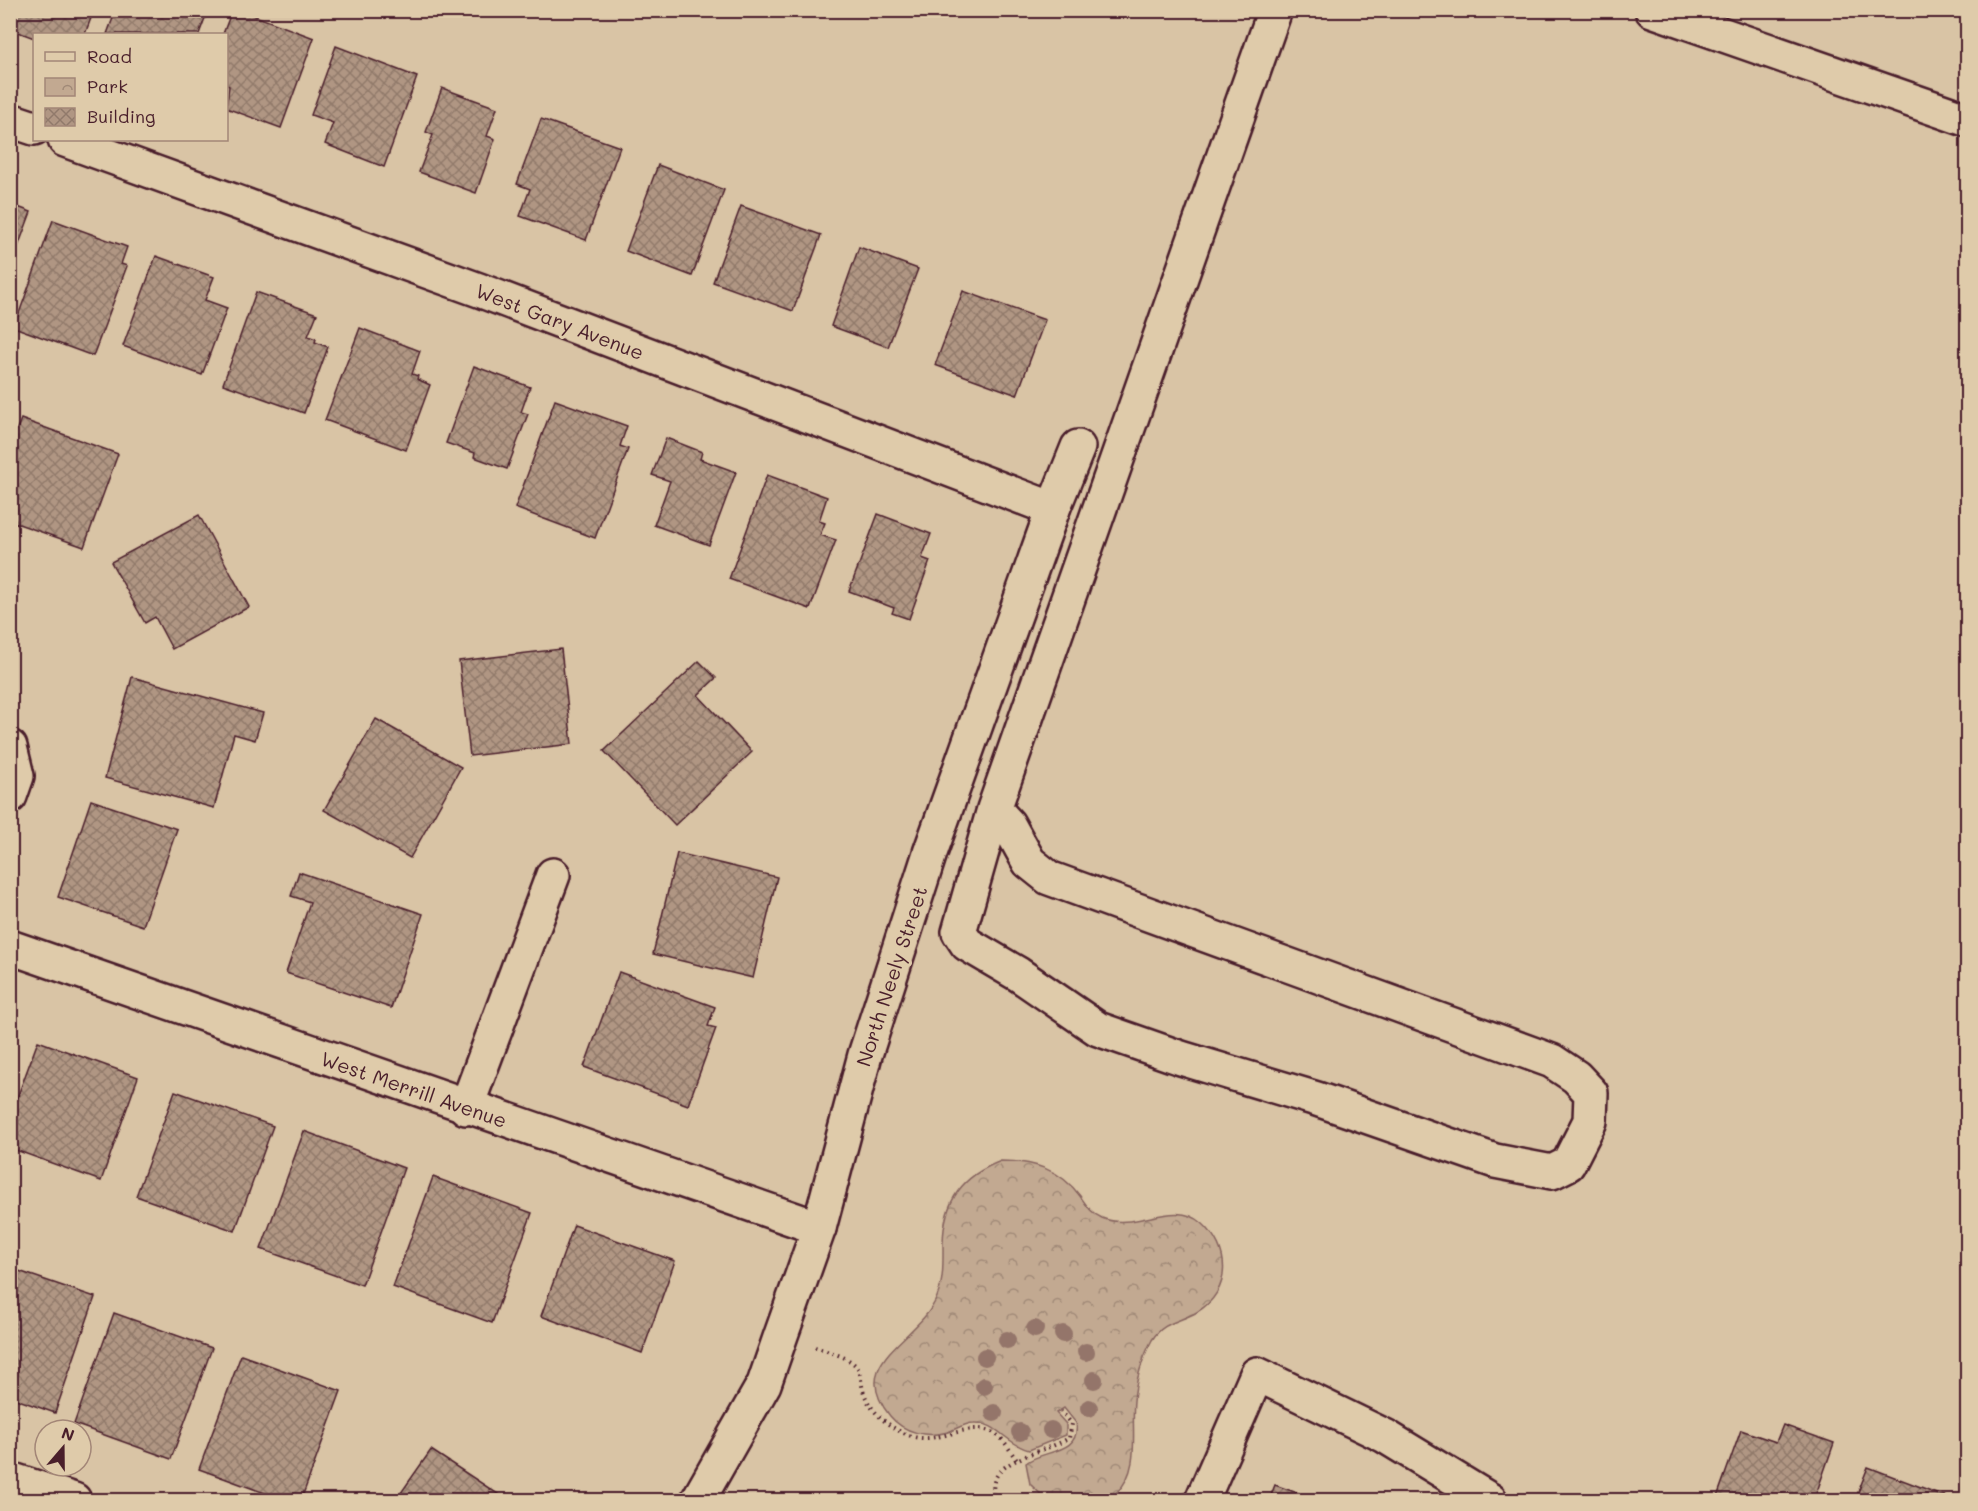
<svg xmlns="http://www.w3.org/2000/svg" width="1978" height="1511" font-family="Mali,sans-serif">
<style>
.park{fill:url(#park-crowns);stroke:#86645e;stroke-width:1.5}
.building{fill:url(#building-cross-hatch);stroke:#4a1f2b;stroke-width:1.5}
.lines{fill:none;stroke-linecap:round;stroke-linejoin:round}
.minor-casing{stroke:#4a1f2b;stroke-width:38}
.path{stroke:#4a1f2b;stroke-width:4;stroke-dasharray:1.5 4.5;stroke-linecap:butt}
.minor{stroke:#dfcbaa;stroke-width:33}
.tree{fill:#94756a}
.labels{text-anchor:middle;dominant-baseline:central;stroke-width:6;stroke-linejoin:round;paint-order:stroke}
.street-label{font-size:20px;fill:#4a1f2b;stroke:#dfcbaa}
</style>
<defs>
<pattern id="park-crowns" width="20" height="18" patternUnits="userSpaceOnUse" patternTransform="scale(1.5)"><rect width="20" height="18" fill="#c2a991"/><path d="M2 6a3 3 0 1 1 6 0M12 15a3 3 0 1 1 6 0" fill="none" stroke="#a08977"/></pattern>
<pattern id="building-cross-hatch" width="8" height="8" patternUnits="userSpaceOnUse" patternTransform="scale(1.5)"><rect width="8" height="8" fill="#b09683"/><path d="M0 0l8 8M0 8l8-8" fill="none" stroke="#917a6b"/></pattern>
</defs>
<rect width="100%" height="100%" fill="#d9c4a5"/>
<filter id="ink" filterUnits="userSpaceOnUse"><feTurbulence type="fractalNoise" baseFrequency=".0167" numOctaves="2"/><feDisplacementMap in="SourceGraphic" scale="12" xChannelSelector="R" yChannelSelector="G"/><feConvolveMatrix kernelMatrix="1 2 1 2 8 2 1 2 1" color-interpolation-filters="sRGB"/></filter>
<g filter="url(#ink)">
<path class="park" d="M1001,1161C1033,1161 1060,1169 1080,1196C1087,1206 1091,1213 1102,1218C1135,1232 1174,1198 1202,1223C1231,1249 1232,1291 1197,1312C1180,1322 1164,1321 1152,1340C1143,1356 1135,1383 1134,1401C1131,1430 1141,1470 1117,1492C1101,1507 1068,1501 1047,1500L1030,1484L1026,1463C1043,1449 1081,1455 1076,1423L1064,1408L1056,1413L1066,1424V1435L1029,1450C1006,1444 997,1422 974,1423C965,1423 956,1429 948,1432C927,1438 904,1433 890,1416C845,1360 920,1340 937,1297C944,1280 943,1262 943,1243C944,1200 962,1176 1001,1161Z"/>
<g class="building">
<polygon points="10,10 94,10 85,34 34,34 34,38 10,29"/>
<polygon points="116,10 208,10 199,34 107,34"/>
<polygon points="232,10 239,10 314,38 281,128 226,108 229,86 226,85 226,34 223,34"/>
<polygon points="336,46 417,77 384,167 325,144 333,123 311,115"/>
<polygon points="442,88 497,108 487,136 495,139 476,193 419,172 433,135 426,132"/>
<polygon points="541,119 620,147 586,240 520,216 530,189 517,184"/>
<polygon points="658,165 724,190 692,276 626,251"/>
<polygon points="10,204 31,212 10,268"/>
<polygon points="741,206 821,235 793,311 713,282"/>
<polygon points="53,220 127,247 121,264 127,266 93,356 14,327"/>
<polygon points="859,247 918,269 888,347 831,326"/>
<polygon points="156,256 214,277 205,300 227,308 202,375 123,346"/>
<polygon points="963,291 1045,320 1017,395 935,365"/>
<polygon points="256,292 317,314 308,336 316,339 315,342 328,347 304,413 223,384"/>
<polygon points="360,328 420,351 412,374 418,376 417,379 430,385 406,450 325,420"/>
<polygon points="474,366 530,387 521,412 528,414 507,469 474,457 475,453 446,443"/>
<polygon points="555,400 627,426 620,446 628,449 595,538 515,508"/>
<polygon points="21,419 118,454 84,547 10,521 10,446"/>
<polygon points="666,438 702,452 700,459 736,472 709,545 654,525 670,481 652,475"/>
<polygon points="767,475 827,497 819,521 825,523 820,535 836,540 810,609 729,579"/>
<polygon points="878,514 931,534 922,558 930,561 909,619 892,613 894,608 849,591"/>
<polygon points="199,515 249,607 172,649 155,617 145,623 111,562"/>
<polygon points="561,649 572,744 470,756 459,661"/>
<polygon points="699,661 716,678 698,695 752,752 675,825 604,751"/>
<polygon points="132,677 263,713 255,740 234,734 214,808 105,778"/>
<polygon points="376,719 461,767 410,858 324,810"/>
<polygon points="91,800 177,829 143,926 58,897"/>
<polygon points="677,853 777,877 753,978 653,954"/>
<polygon points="299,872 423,914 391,1008 286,973 310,902 291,896"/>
<polygon points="619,972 715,1007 708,1026 716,1028 688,1105 584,1067"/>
<polygon points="38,1041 138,1077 101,1181 10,1148 10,1117"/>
<polygon points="175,1091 273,1126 235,1231 136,1196"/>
<polygon points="304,1131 404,1168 362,1285 261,1249"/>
<polygon points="433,1177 532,1213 492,1323 393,1287"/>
<polygon points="574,1225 675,1261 642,1353 541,1316"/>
<polygon points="10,1268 95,1297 55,1413 10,1397"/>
<polygon points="114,1313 212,1348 171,1459 74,1424"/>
<polygon points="241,1355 341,1391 301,1500 284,1500 199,1469"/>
<polygon points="1783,1425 1834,1443 1814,1500 1716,1500 1741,1430 1776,1442"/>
<polygon points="431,1450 507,1500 396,1500"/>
<polygon points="1868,1467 1955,1500 1855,1500"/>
<polygon points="1275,1485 1317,1500 1269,1500"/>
</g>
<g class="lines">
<defs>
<g id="minor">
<polyline points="1652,10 1968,120"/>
<polyline points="10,120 34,128"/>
<polyline points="65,140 479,290 1053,509"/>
<polyline points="10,747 17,776 10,796"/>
<polyline points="994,809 1008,824 1029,862 1049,878 1552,1061 1576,1077 1591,1093 1590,1121 1568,1164 1552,1172 1495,1161 1317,1099 1181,1058 1098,1029 1018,974 967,944 959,932 994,809 1275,10"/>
<polyline points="10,947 819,1228"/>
<polyline points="466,1108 553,875"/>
<polyline points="10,1479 74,1500"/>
<polyline points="698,1500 764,1384 781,1335 819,1228 865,1055 930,853 1053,509 1078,447"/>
<polyline points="1202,1500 1257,1374 1385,1436 1490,1500"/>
</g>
</defs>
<use href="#minor" class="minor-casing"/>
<g class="path">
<path d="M815,1347C828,1352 848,1356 857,1367C861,1372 861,1383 863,1390C869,1411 890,1429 911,1436C940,1446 971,1417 997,1435C1005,1440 1011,1453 1017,1460"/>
<path d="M993,1500C993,1495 993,1487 994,1482C1001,1457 1049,1451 1069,1438L1072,1424L1061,1411"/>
</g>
<use href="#minor" class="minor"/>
</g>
<g class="tree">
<circle cx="1035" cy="1329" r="9"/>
<circle cx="1063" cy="1334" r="9"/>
<circle cx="1007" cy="1340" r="9"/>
<circle cx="1086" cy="1352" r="9"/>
<circle cx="985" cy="1357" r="9"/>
<circle cx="1094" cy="1380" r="9"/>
<circle cx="984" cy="1386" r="9"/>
<circle cx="1089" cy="1408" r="9"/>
<circle cx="994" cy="1413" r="9"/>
<circle cx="1051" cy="1430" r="9"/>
<circle cx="1020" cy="1432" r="9"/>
</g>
</g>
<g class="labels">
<g class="street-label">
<text transform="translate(560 321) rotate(21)">West Gary Avenue</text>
<text transform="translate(891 976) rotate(-72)">North Neely Street</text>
<text transform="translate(414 1089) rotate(19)">West Merrill Avenue</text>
</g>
</g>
<rect width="1978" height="1511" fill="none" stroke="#dfcbaa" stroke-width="36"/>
<rect x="18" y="18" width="1942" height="1475" fill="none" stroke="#4a1f2b" stroke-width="2" filter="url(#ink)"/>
<rect x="33" y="33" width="195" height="108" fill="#dfcbaa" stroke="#a38677" stroke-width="1.5"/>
<rect x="45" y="52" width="30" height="9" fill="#dfcbaa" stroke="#a38677" stroke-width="1.5"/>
<text x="87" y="63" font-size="18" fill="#4a1f2b">Road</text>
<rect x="45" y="78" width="30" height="18" fill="url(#park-crowns)" stroke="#a38677" stroke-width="1.5"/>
<text x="87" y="93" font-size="18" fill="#4a1f2b">Park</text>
<rect x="45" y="108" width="30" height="18" fill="url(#building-cross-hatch)" stroke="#a38677" stroke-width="1.5"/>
<text x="87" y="123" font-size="18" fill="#4a1f2b">Building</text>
<g transform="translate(63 1448) rotate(20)"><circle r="28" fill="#dfcbaa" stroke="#a38677" stroke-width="1.5"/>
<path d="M0-4.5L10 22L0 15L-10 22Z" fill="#4a1f2b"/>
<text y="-9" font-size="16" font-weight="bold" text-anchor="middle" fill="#4a1f2b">N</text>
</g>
</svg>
